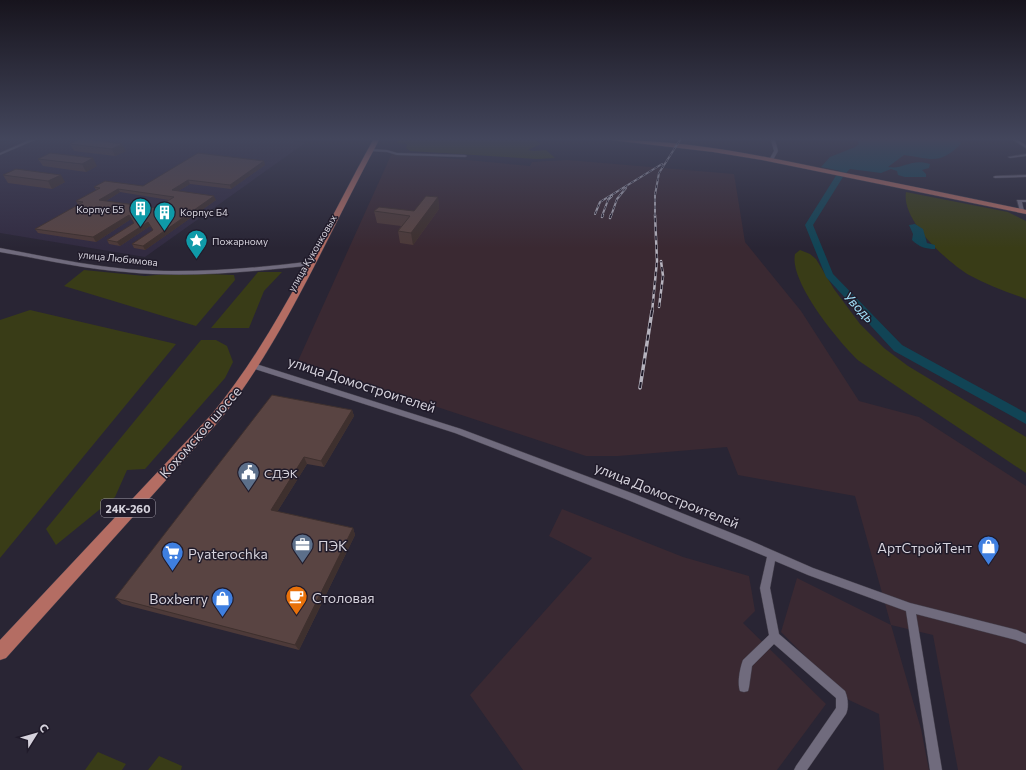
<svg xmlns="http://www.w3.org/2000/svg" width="1026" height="770" font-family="Commissioner,sans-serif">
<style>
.built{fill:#322b41}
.industrial{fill:#3a2932}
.green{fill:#393c17}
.water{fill:#145}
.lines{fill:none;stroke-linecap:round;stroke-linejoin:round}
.river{fill:#145;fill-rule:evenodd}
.minor-casing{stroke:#45414d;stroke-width:1}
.primary-casing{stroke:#45414d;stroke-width:1}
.minor{fill:#706b7d;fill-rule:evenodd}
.primary{fill:#b46d63;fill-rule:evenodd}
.rail-far2-casing{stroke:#b6b3be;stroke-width:2}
.rail-far1-casing{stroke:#b6b3be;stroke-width:2.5}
.rail-casing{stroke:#b6b3be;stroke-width:3.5}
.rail-far2{stroke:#201b2a;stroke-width:1;stroke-dasharray:3.5;stroke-linecap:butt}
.rail-far1{stroke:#201b2a;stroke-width:1.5;stroke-dasharray:4.5;stroke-linecap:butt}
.rail{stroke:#201b2a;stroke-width:2;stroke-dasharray:6;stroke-linecap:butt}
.wall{fill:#4d3a39;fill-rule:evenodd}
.shaded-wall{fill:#3e302e}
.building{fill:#594442;stroke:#3e302e;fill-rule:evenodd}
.labels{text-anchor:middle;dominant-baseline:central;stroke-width:3;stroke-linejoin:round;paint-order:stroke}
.far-poi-label{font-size:10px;fill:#d5d2dc;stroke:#201b2a;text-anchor:start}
.far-street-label{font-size:10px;fill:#d5d2dc;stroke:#201b2a}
.shield{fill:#201b2a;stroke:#9f9ba7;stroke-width:1}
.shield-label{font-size:11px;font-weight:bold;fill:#d5d2dc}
.poi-label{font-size:12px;fill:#d5d2dc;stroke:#201b2a;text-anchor:start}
.water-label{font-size:13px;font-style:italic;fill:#a2e0f9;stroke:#201b2a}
.near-street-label{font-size:14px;fill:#d5d2dc;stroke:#201b2a}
.near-poi-label{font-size:14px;fill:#d5d2dc;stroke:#201b2a;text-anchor:start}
</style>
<rect width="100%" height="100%" fill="#292534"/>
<polygon class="built" points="10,140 295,140 294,142 305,143 145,257 0,233 0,144"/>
<g class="industrial">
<polygon points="392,153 530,166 532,162 567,160 734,174 745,242 801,311 859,401 919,417 1026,486 1026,770 958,770 933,635 891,625 921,729 929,770 884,770 879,714 849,700 781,632 797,578 891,625 855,496 738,475 727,447 618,456 586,456 298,361"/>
<polygon points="562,509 683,557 749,576 755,611 743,623 826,704 777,770 523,770 470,695 592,558 549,536"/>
</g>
<g class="green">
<polygon points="398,140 536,140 541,144 528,150 534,151 546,150 555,158 537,159 410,151 406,148 407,144 397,143"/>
<path d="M906,192L1008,212L1026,221V299C1007,292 987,285 969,275C946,261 901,220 906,192Z"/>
<path d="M800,250L810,254L816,259L834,289L860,324L884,348L908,366L1026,437V473L859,361C839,342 789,282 795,254Z"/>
<polygon points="84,270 145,276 178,273 234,275 235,280 196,326 64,286"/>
<polygon points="258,272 282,272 264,291 249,328 211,328"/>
<polygon points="30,310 176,344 0,558 0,320"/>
<polygon points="201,340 216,340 227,346 233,362 225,378 145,469 127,470 115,497 56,545 46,529"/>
<polygon points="98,752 126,764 122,770 85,770"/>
<polygon points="159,756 182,766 181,770 148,770"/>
</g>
<g class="water">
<path d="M858,140H959L961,144C939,165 933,159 904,155L888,167C903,170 911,158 930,164L929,168L922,170L926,174V177H905L898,175L897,171L891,169L881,173L850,169L846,172L821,167L830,157L855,147L859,144Z"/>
<path d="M915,224L923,229L927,243L935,245V249C926,249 919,247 912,240L913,234L909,225Z"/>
</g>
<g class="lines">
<polygon class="river" points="866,140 873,140 843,177 813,225 833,274 902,345 1026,413 1026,424 894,351 826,277 805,225 837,174"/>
<defs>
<g id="minor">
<polygon points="29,140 35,140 0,155 0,153"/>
<polygon points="771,140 775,140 778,151 773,160 771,161 769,160 774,151"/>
<polygon points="1013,140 1018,140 1026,145 1026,148"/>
<polygon points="371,149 387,150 397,153 465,155 467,156 465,157 397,155 387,152 370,151 370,149"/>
<polygon points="1026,154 1026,156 1010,158 1008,157"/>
<polygon points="1026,175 1026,177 995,178 993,177 995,176"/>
<polygon points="1017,200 1026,200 1026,202 1022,202 1024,211 1024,212 1020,211"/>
<path d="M0,248C42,256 84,265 126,269C186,274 247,269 306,262L309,264L306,266C247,272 186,278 126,272C84,269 42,259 0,252Z"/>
<path d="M252,364H256L461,429L634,494L749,540L813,568L910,603L1017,630L1026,634V644L1016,640L916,614L942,770H930L906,611L808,575L775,561L770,588L779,634L845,691C848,698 849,707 846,714L807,770H794L796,766L836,708V698L774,644L752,666L749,687L748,691L744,692L740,691C737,683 740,668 743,660L769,635L760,588L767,557L628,500L455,433L252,368L251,366Z"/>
</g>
<g id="primary">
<path d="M373,140H379C328,234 286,336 220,420L6,658L0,660V640L212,414C279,332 322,232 373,140Z"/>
<path d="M611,140C685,140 758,155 830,170C895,183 961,196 1026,210V214L762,160L713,152Z"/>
</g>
</defs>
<use href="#minor" class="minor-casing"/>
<use href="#primary" class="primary-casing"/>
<use href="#minor" class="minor"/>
<use href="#primary" class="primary"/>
<defs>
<g id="rail-far2">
<polyline points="595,214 600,202 662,164"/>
<polyline points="602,216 608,200 612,196"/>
<polyline points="611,216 617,199 626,188"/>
<polyline points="655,216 655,195 659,173 680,140"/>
</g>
<g id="rail-far1">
<polyline points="602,217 603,215"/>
<polyline points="610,218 611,215"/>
<polyline points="659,307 663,276 661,261"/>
<polyline points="652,312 657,261 655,215"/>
</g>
<polyline id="rail" points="640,388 652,311"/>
</defs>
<use href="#rail-far2" class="rail-far2-casing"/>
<use href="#rail-far1" class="rail-far1-casing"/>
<use href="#rail" class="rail-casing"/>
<use href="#rail-far2" class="rail-far2"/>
<use href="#rail-far1" class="rail-far1"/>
<use href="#rail" class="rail"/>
</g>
<g class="wall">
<polygon points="126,140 146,140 142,142"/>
<polygon points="70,144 126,151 115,156 74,151"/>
<polygon points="38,159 97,166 86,172 43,166"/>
<path d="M265,165L231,189L190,184L178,191L216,200L145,250L134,248L132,244L153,230L150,226L120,246L109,244L107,240L134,223L131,219L96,242L38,233L35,229L78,205L76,201L96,190L94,187L143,186ZM120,192L169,200L157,208L106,201Z"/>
<polygon points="3,175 65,182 52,189 8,183"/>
<polygon points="438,197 439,209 413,245 400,243 398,231 401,226 377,223 374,211 414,211"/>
<polygon points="352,410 354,416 324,467 307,464 277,512 353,528 355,535 299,650 122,604 115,598"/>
</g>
<g class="shaded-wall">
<polygon points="122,144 126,151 115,156 112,149"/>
<polygon points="93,158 97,166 86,172 82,164"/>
<polygon points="264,161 265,165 231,189 230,185"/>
<polygon points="61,175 65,182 52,189 48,181"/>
<polygon points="188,180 190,184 173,194 172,190"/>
<polygon points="118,189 120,192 101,204 99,200"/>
<polygon points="214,196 216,200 145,250 143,246"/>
<polygon points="438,197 439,209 413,245 411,233"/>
<polygon points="129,215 131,219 96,242 93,237"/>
<polygon points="148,222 150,226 120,246 117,242"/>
<polygon points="352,410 354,416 324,467 321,461"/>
<polygon points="304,457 307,464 274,517 271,510"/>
<polygon points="353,528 355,535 299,650 295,645"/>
</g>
<g class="building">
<polygon points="78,140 92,140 122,144 112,149 70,144"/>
<polygon points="50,153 93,158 82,164 38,159"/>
<path d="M198,153L264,161L230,185L188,180L172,190L214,196L143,246L132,244L153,230L148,222L117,242L107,240L134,223L129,215L93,237L35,229L83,202L76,201L100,188L94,187L105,181L143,186ZM118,189L174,197L157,208L99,200Z"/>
<polygon points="16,169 61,175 48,181 3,175"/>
<polygon points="426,196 438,197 411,233 398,231 410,216 374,211 379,207 414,211"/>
<polygon points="272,395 352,410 321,461 304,457 271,510 353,528 295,645 115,598"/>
</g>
<linearGradient id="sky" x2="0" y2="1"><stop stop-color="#17141d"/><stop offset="0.56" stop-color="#43465c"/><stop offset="1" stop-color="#43465c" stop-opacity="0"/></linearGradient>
<rect width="1026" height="248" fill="url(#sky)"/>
<defs>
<symbol id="building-pin" viewBox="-11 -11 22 30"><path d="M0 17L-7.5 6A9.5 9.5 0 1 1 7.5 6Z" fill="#0f9aa8" stroke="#201b2a"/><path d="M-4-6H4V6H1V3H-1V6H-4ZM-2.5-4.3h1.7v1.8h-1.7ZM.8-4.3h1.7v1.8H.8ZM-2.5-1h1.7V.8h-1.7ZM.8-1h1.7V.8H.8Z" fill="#fff"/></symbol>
<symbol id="sight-pin" viewBox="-11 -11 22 30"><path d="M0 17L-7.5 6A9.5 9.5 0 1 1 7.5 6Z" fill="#0f9aa8" stroke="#201b2a"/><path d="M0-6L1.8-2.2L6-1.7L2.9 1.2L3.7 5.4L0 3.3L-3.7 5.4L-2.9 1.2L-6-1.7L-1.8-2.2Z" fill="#fff"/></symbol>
<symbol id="civic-pin" viewBox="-11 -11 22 30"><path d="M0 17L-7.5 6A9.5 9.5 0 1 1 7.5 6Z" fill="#5c6f8a" stroke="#201b2a"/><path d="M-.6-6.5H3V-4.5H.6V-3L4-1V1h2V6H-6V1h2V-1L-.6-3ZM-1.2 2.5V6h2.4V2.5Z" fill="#fff"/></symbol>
<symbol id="office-pin" viewBox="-11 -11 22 30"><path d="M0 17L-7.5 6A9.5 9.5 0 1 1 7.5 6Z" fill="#5c6f8a" stroke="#201b2a"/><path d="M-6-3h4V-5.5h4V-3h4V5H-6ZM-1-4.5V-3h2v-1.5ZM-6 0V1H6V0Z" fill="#fff"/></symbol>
<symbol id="shop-pin" viewBox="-11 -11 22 30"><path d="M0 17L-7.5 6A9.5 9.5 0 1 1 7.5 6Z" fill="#3f7fe0" stroke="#201b2a"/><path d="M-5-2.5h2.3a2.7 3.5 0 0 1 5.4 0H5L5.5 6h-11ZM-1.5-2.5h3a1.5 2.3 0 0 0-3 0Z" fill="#fff"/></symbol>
<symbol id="supermarket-pin" viewBox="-11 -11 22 30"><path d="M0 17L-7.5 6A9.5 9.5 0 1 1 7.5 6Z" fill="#3f7fe0" stroke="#201b2a"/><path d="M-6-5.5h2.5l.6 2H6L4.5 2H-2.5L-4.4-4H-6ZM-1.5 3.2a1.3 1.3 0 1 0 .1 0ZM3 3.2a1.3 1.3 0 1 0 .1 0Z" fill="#fff"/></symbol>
<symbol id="cafe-pin" viewBox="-11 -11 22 30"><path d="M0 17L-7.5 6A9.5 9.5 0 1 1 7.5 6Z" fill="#e8710a" stroke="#201b2a"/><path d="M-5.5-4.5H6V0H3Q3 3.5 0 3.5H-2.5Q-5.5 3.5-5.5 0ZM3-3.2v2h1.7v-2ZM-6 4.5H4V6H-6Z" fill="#fff"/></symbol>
</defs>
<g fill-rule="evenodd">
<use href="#building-pin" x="128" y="196" width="25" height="34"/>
<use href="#building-pin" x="152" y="200" width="25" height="34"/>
<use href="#sight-pin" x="184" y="228" width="25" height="34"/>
<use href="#civic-pin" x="236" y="460" width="25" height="34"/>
<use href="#office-pin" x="290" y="532" width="25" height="34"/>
<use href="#shop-pin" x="976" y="534" width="25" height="34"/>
<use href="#supermarket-pin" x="160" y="540" width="25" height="34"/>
<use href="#cafe-pin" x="284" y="584" width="25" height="34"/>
<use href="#shop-pin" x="210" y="586" width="25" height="34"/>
</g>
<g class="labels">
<g class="far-poi-label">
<text x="124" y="209" text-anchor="end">Корпус Б5</text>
<text x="180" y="212">Корпус Б4</text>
<text x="212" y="241">Пожарному</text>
</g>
<g class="far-street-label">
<text transform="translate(312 253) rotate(-60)">улица Куконковых</text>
<text transform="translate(118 258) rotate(6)">улица Любимова</text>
</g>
<rect class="shield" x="101" y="499" width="54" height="18" rx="3"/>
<g class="shield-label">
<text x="128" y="508">24К-260</text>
</g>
<g class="poi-label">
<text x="264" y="473">СДЭК</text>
</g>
<g class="water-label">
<text transform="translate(859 307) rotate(46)">Уводь</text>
</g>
<g class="near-street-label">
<text transform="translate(362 384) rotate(18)">улица Домостроителей</text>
<text transform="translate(200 432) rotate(-49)">Кохомское шоссе</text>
<text transform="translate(667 495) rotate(22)">улица Домостроителей</text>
</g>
<g class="near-poi-label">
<text x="318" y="545">ПЭК</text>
<text x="972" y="547" text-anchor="end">АртСтройТент</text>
<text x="188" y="553">Pyaterochka</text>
<text x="312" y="597">Столовая</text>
<text x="208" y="598" text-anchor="end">Boxberry</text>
</g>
</g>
<g transform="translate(36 734) rotate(53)" stroke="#201b2a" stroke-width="3" paint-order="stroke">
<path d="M0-3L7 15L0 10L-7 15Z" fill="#d5d2dc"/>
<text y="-6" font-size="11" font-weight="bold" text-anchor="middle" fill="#d5d2dc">С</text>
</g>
</svg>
